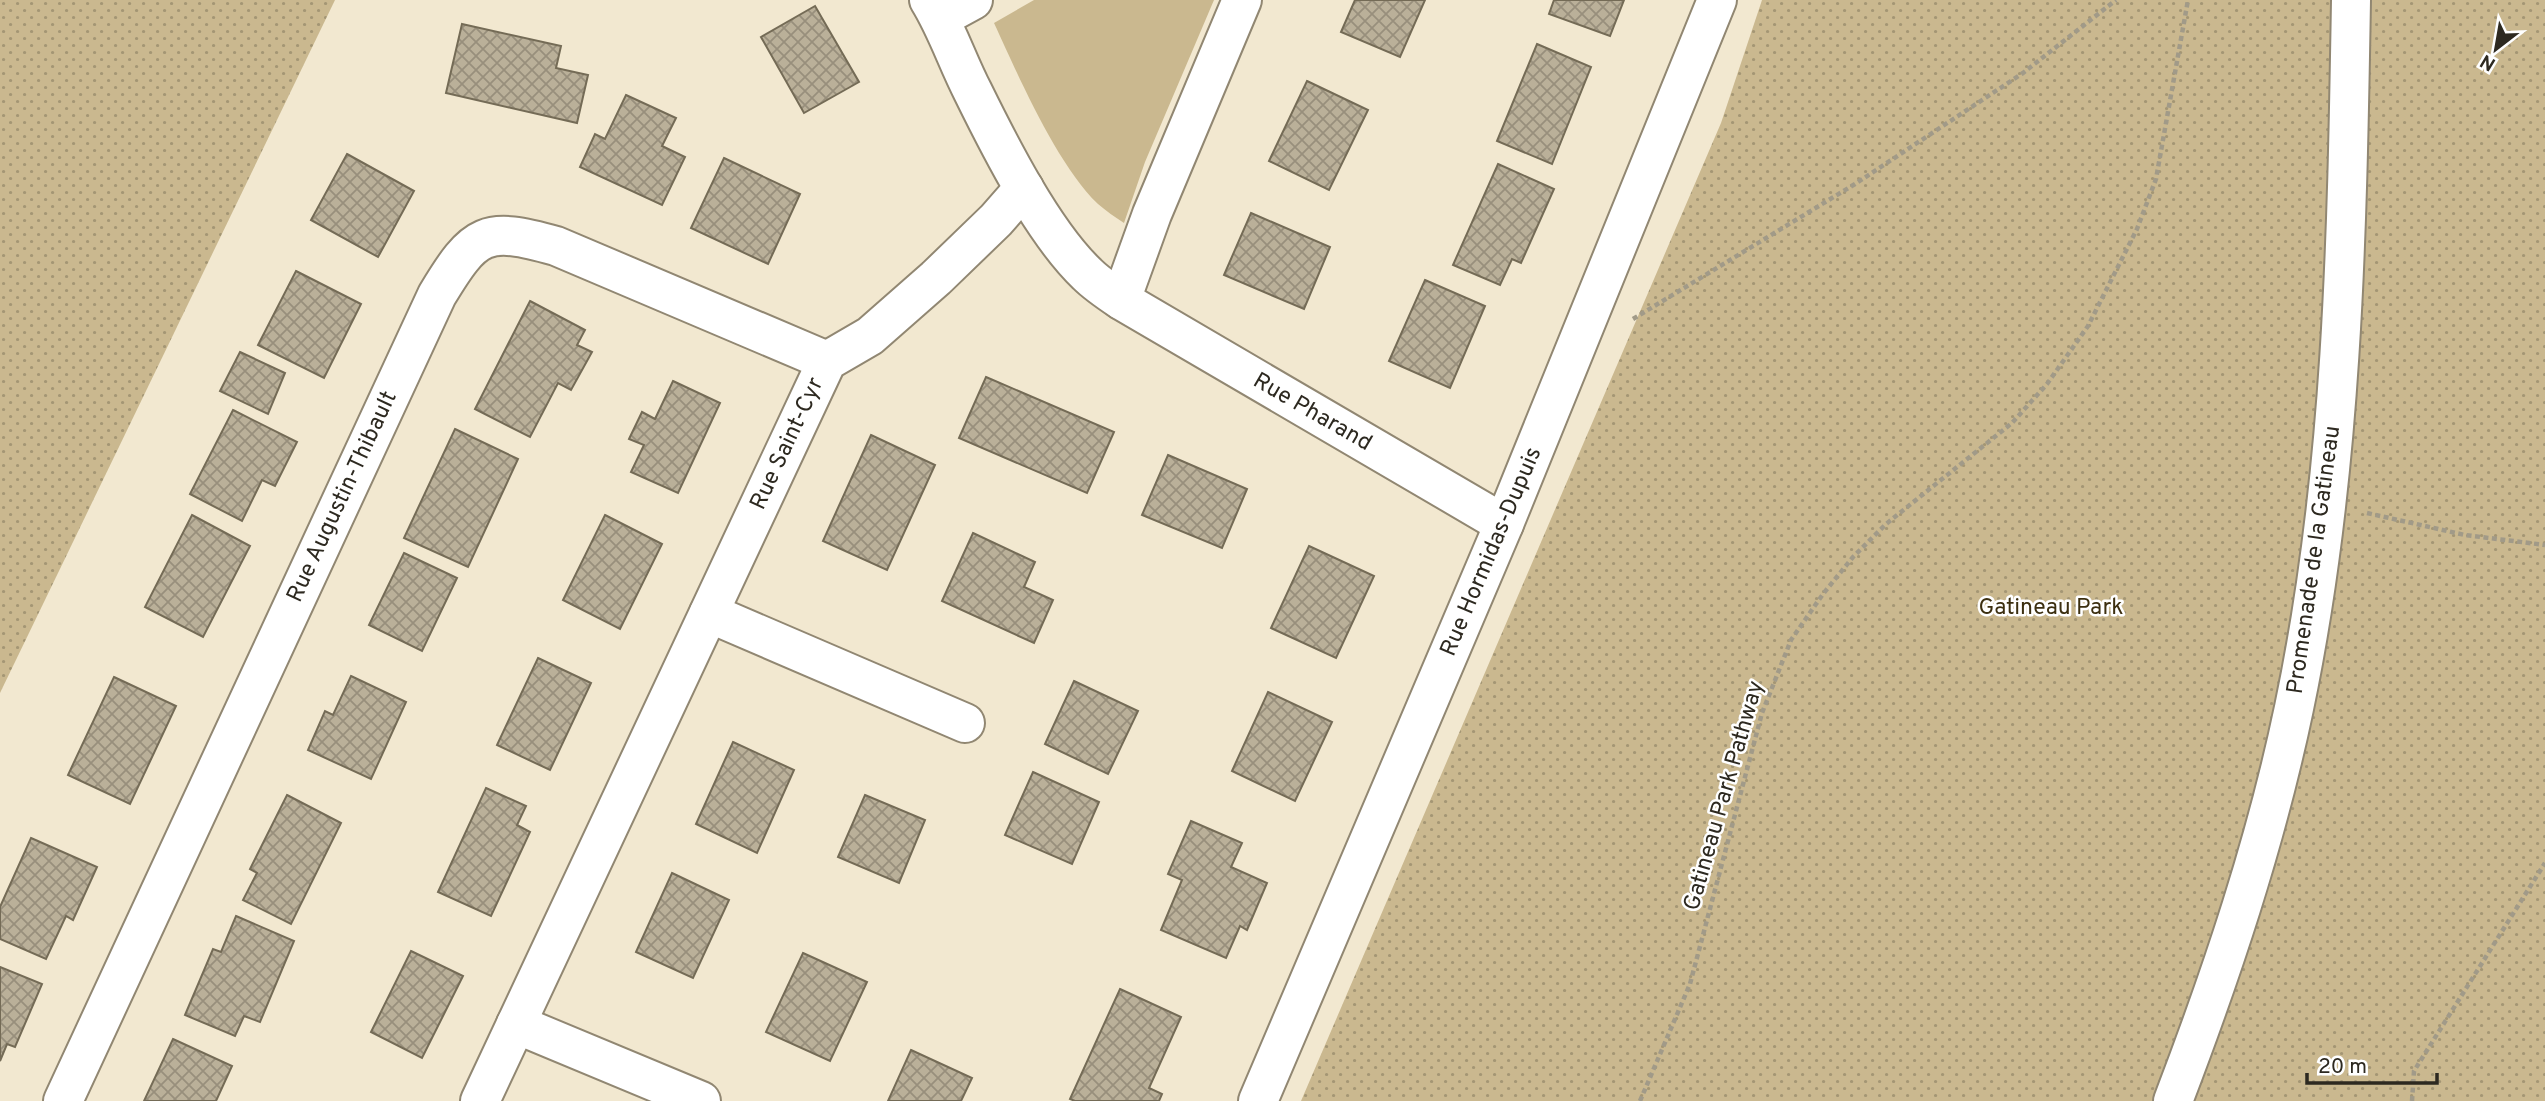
<svg xmlns="http://www.w3.org/2000/svg" width="2545" height="1101" font-family="Overpass,sans-serif">
<style>
.green{fill:#cab88f}
.park{fill:url(#park-dots)}
.building{fill:url(#building-cross-hatch);stroke:#746b56;stroke-width:2}
.lines{fill:none;stroke-linecap:round;stroke-linejoin:round}
.minor-casing{stroke:#918772;stroke-width:42}
.tertiary-casing{stroke:#918772;stroke-width:42}
.path{stroke:#a19a88;stroke-width:4.5;stroke-dasharray:5 3.5;stroke-linecap:butt}
.minor{stroke:#fff;stroke-width:38}
.tertiary{stroke:#fff;stroke-width:38}
.labels{text-anchor:middle;dominant-baseline:central;stroke-width:5;stroke-linejoin:round;paint-order:stroke}
.street-label{font-size:23px;fill:#2d2920;stroke:#fff}
.park-label{font-size:23px;fill:#3c2f10;stroke:#fff}
</style>
<defs>
<pattern id="park-dots" width="8" height="8" patternUnits="userSpaceOnUse" patternTransform="scale(1.75)"><rect width="8" height="8" fill="#cab88f"/><path d="M2 2h.1M6 6h.1" fill="none" stroke="#a49674" stroke-width="1.8" stroke-linecap="round"/></pattern>
<pattern id="building-cross-hatch" width="8" height="8" patternUnits="userSpaceOnUse" patternTransform="scale(1.75)"><rect width="8" height="8" fill="#bab099"/><path d="M0 0l8 8M0 8l8-8" fill="none" stroke="#988f7c"/></pattern>
</defs>
<rect width="100%" height="100%" fill="#f2e8d0"/>
<path class="green" d="M1034,0H1214L1145,162L1124,223C1115,217 1106,211 1098,204C1056,163 1019,77 994,23Z"/>
<g class="park">
<polygon points="0,0 335,0 0,693"/>
<polygon points="1762,0 2545,0 2545,1101 1301,1101 1721,123"/>
</g>
<g class="building">
<polygon points="1355,0 1425,0 1400,57 1341,32"/>
<polygon points="1554,0 1624,0 1610,36 1549,14"/>
<polygon points="815,6 859,82 804,113 761,37"/>
<polygon points="462,24 561,46 556,68 588,75 577,123 446,93"/>
<polygon points="1537,44 1591,67 1552,164 1497,141"/>
<polygon points="1307,81 1368,110 1329,190 1269,161"/>
<polygon points="626,95 676,118 662,146 685,157 662,205 580,167 595,134 605,139"/>
<polygon points="347,154 414,191 378,257 311,220"/>
<polygon points="724,158 800,194 768,264 691,228"/>
<polygon points="1498,164 1554,189 1521,263 1512,259 1500,285 1453,265"/>
<polygon points="1251,213 1330,247 1304,309 1224,275"/>
<polygon points="296,271 361,304 324,378 258,345"/>
<polygon points="1425,280 1485,306 1450,388 1389,361"/>
<polygon points="530,301 585,330 577,345 592,352 571,390 558,383 530,437 475,409"/>
<polygon points="240,352 285,373 268,414 220,391"/>
<polygon points="986,377 1114,432 1087,493 959,438"/>
<polygon points="673,381 720,403 678,493 631,472 644,445 629,439 642,412 655,419"/>
<polygon points="233,410 297,442 275,486 262,480 242,521 190,494"/>
<polygon points="455,429 518,459 468,567 404,538"/>
<polygon points="871,435 935,465 887,570 823,541"/>
<polygon points="1168,455 1247,489 1222,548 1142,515"/>
<polygon points="192,515 250,546 203,637 145,607"/>
<polygon points="605,515 662,544 620,629 563,600"/>
<polygon points="973,533 1035,562 1024,587 1053,600 1034,643 942,601"/>
<polygon points="1309,546 1374,576 1336,658 1271,628"/>
<polygon points="404,553 457,578 422,651 369,625"/>
<polygon points="538,658 591,683 550,770 497,745"/>
<polygon points="351,676 406,702 371,779 308,750 325,711 333,715"/>
<polygon points="114,677 176,706 130,804 68,775"/>
<polygon points="1074,681 1138,711 1108,774 1045,744"/>
<polygon points="1268,692 1332,722 1295,801 1232,771"/>
<polygon points="733,742 794,770 757,853 696,824"/>
<polygon points="1033,772 1099,802 1072,864 1005,835"/>
<polygon points="486,788 526,806 517,825 530,832 491,916 438,892"/>
<polygon points="287,795 341,823 291,924 243,900 257,873 250,869"/>
<polygon points="865,795 925,820 899,883 838,857"/>
<polygon points="1191,821 1242,843 1231,867 1267,883 1247,930 1240,926 1226,958 1161,930 1182,880 1168,874"/>
<polygon points="31,838 97,867 73,920 66,916 46,959 0,939 0,907"/>
<polygon points="672,873 729,900 693,978 636,952"/>
<polygon points="236,916 294,941 260,1022 244,1016 235,1036 185,1015 213,949 221,952"/>
<polygon points="411,951 463,976 422,1058 371,1032"/>
<polygon points="803,953 867,982 830,1061 766,1032"/>
<polygon points="0,967 42,984 15,1047 7,1044 0,1061"/>
<polygon points="1120,989 1181,1017 1149,1088 1162,1094 1159,1101 1075,1101 1070,1099"/>
<polygon points="173,1039 232,1066 216,1101 144,1101"/>
<polygon points="911,1050 972,1078 961,1101 888,1101"/>
</g>
<g class="lines">
<defs>
<g id="minor">
<path d="M929,0C947,29 957,61 973,92C1000,147 1043,232 1087,274C1097,284 1109,292 1121,300L1504,524"/>
<polyline points="940,18 973,0"/>
<polyline points="1121,300 1152,214 1242,0"/>
<polyline points="709,613 965,723"/>
<polyline points="516,1024 701,1101"/>
<path d="M63,1101L437,295C475,232 485,226 556,246L827,361"/>
<polyline points="480,1101 827,361 870,336 936,278 996,220 1024,188"/>
<polyline points="1258,1101 1504,524 1717,0"/>
</g>
<path id="tertiary" d="M2173,1101C2222,973 2266,842 2294,708C2343,475 2347,237 2351,0"/>
</defs>
<use href="#minor" class="minor-casing"/>
<use href="#tertiary" class="tertiary-casing"/>
<g class="path">
<polyline points="1633,319 1855,184 2023,73 2116,0"/>
<polyline points="2367,513 2465,535 2545,545"/>
<polyline points="1640,1101 1690,984 1762,713 1791,640 1823,594 1853,557 1886,524 2012,423 2047,384 2088,326 2137,229 2156,179 2188,0"/>
<polyline points="2412,1101 2414,1071 2545,863"/>
</g>
<use href="#minor" class="minor"/>
<use href="#tertiary" class="tertiary"/>
</g>
<g class="labels">
<g class="street-label">
<text transform="translate(1312 413) rotate(30)">Rue Pharand</text>
<text transform="translate(788 444) rotate(-65)">Rue Saint-Cyr</text>
<text transform="translate(343 497) rotate(-65)">Rue Augustin-Thibault</text>
<text transform="translate(1492 552) rotate(-67)">Rue Hormidas-Dupuis</text>
<text transform="translate(2315 560) rotate(-82)">Promenade de la Gatineau</text>
<text transform="translate(1725 796) rotate(-74)">Gatineau Park Pathway</text>
</g>
<g class="park-label">
<text x="2051" y="608">Gatineau Park</text>
</g>
</g>
<g transform="translate(2496 49) rotate(211)" stroke="#ffffff" stroke-width="5" paint-order="stroke">
<path d="M0-5L12 26L0 18L-12 26Z" fill="#2d2920"/>
<text y="-10" font-size="19" font-weight="bold" text-anchor="middle" fill="#2d2920">N</text>
</g>
<path d="M2307 1073v10h130v-10" fill="none" stroke="#2d2920" stroke-width="3.5"/>
<text x="2318" y="1073" font-size="21" fill="#2d2920" stroke="#ffffff" stroke-width="5" paint-order="stroke">20 m</text>
</svg>
